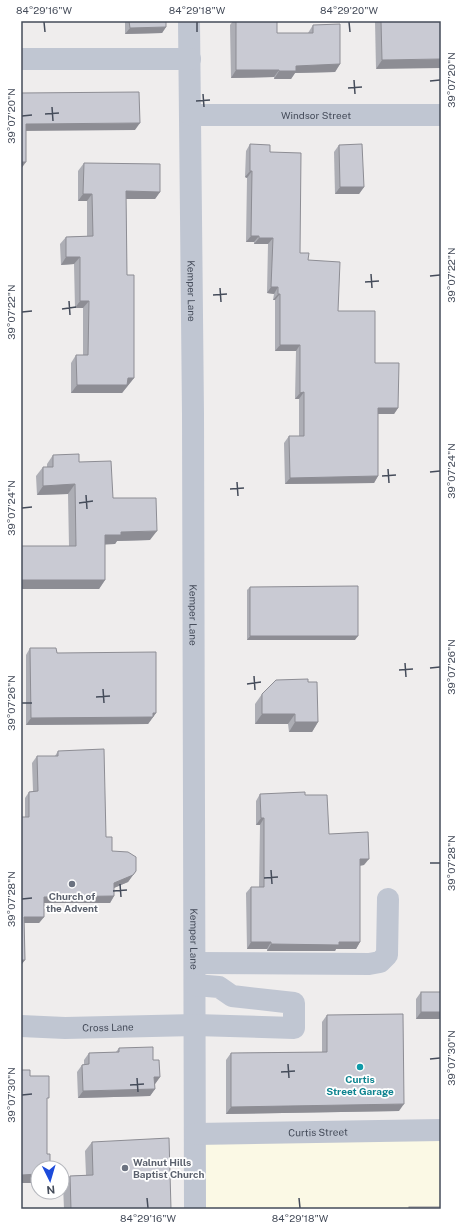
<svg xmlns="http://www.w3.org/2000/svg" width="462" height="1230" font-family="'Public Sans',sans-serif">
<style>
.commercial{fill:#fbf9e5}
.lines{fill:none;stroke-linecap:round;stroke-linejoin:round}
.minor{stroke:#c0c6d2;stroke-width:22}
.wall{fill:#adaeb5}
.shaded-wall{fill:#8d8d94}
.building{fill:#c9cad3;stroke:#8d8d94}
.ticks{fill:none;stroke:#454c5a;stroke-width:1.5}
.worship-dot{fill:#6b7280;stroke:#fff;stroke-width:1.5}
.culture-dot{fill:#0f9aa8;stroke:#fff;stroke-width:1.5}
.labels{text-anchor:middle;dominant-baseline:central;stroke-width:3.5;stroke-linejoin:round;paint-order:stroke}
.street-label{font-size:10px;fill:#454c5a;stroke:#fff}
.worship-label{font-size:10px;font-weight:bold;fill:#5b616d;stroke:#fff}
.culture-label{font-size:10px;font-weight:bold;fill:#0d838f;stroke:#fff}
.neatline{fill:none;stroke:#454c5a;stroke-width:1.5}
.ticks-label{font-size:10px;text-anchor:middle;fill:#454c5a}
</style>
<rect width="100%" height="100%" fill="#efeded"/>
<polygon class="commercial" points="441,1130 441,1209 195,1209 195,1134"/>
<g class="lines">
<g class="minor">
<path id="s1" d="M189,21L193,414L195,1209"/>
<polyline points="21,59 190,59"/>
<path id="s2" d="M191,115H441"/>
<polyline points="195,963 369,964 380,962 387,955 388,899"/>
<path id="s3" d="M21,1026L65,1028L195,1025L294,1028V1003L232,996L219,987L195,985"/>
<path id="s4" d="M195,1134L441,1130"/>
</g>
</g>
<g class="wall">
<polygon points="125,21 166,21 166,27 162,33 125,34"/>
<polygon points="233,21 277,21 277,33 308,33 313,25 340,64 335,72 295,73 291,79 274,79 274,77 231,78 230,25"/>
<polygon points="375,21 441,21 376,69"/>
<polygon points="250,144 270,152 300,253 308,260 338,311 375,363 398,408 394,414 378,414 378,476 374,483 285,484 284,443 289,436 299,436 299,399 295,399 296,351 275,351 275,300 273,300 274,294 267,293 268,244 254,244 254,242 246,242 247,178 245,177 246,151"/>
<polygon points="339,145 364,187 359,194 335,194 334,152"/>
<polygon points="84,163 160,192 155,199 126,199 127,275 134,378 122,393 71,393 71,363 76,355 83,355 83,308 75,308 74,264 61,265 60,244 66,237 87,236 87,201 78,201 78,171"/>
<polygon points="53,455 79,462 113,498 150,540 117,541 115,544 105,544 105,580 99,589 69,546 68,494 37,495 36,476 43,467 47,467 47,464"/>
<polygon points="250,587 355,640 247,640 247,590"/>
<polygon points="30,648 57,653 156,713 148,724 26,725 26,655"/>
<polygon points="308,682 318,722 312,732 289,732 288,724 255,724 255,704 262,694"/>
<polygon points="58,751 106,837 112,851 136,871 128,882 114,888 114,896 110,903 44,903 44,917 39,923 24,923 25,960 21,965 21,817 25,817 25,798 29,792 33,791 32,763 37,756 55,756"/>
<polygon points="260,794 305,795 329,834 364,865 360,866 360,942 356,949 336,949 335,951 267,951 267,949 247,949 246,893 251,887 259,887 260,825 256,825 256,801"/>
<polygon points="441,980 441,1019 416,1019 416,999 421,992 440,992 440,981"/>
<polygon points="327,1015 399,1111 226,1114 226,1060 231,1053 322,1052 322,1022"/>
<polygon points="119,1048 153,1060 160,1077 155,1084 154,1084 155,1089 150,1096 78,1098 77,1072 82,1065 84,1064 84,1060 89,1053 116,1052"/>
<polygon points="92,1142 171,1209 64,1209 63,1185 70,1176 86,1175 85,1151"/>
</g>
<g class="shaded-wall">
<polygon points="166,27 162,33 125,34 130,28"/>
<polygon points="441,59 441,68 376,69 382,60"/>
<polygon points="340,64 335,72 295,73 291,79 274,79 279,71 296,66"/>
<polygon points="236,70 279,70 274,77 231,78"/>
<polygon points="140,123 135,130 21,131 26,124"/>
<polygon points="21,162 26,162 21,169"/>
<polygon points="250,171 252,171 247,178 245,177"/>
<polygon points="340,187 364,187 359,194 335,194"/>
<polygon points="126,191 160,192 155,199 121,199"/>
<polygon points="83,194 92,194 87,201 78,201"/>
<polygon points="251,236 259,236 254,242 246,242"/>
<polygon points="259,238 273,238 268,244 254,244"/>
<polygon points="66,257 80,257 74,264 61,265"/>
<polygon points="271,287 278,287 274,294 267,293"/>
<polygon points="278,294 280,294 275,300 273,300"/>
<polygon points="80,301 89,301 83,308 75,308"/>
<polygon points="280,345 300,345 296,351 275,351"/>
<polygon points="128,378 134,378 122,393 71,393 77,385"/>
<polygon points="304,392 299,399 295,399 300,393"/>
<polygon points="378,408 398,408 394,414 373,414"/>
<polygon points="378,476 374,483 285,484 290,478"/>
<polygon points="75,484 68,494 37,495 43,486"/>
<polygon points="157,531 150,540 117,541 115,544 98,545 105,535 121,532"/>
<polygon points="21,580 105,580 99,589 21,589"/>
<polygon points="250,636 358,636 355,640 247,640"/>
<polygon points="156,713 148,724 26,725 31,718"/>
<polygon points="262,714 295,714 288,724 255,724"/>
<polygon points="295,722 318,722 312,732 289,732"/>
<polygon points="261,818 264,818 260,825 256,825"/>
<polygon points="360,859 369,859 364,865 355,866"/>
<polygon points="133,875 128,882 109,890 114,883"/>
<polygon points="114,896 110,903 39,903 44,897"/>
<polygon points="24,917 44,917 39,923 21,923"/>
<polygon points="251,942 271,942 267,949 247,949"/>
<polygon points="339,942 360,942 356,949 336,949 335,951 267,951 271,944"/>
<polygon points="21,960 25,960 21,965"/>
<polygon points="421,1012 441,1012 441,1019 416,1019"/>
<polygon points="154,1077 160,1077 155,1084 149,1084"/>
<polygon points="155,1089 150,1096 78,1098 83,1091"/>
<polygon points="404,1104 399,1111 226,1114 231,1107"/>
<polygon points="38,1174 38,1183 21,1183 21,1175"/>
</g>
<g class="building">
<polygon points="129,21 166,21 166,27 130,28"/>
<polygon points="236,21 277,21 277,33 313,33 313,25 340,24 340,64 296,66 296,71 279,71 279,70 236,70"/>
<polygon points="381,21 441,21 441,59 382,60"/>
<polygon points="139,92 140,123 26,124 26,162 21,162 21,93"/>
<polygon points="250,144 270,145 270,152 301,153 300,253 309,253 308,260 340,262 338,311 375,311 375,363 399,363 398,408 378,408 378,476 290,478 289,436 304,436 304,392 300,393 300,345 280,345 280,294 278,294 278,287 271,287 273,238 259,238 259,236 251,236 252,171 250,171"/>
<polygon points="362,144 364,187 340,187 339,145"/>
<polygon points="84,163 160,164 160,192 126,191 127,275 134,275 134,378 128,378 127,385 77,385 76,355 88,355 89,301 80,301 80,257 66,257 66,237 93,236 92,194 83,194"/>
<polygon points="79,454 79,462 111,461 113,498 156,498 157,531 121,532 121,535 105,535 105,580 21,580 21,546 76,546 75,484 43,486 43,467 53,467 53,455"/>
<polygon points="358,586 358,636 250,636 250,587"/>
<polygon points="30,648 56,648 57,653 156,652 156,713 153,713 153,717 31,718"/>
<polygon points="308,679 308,682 317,682 318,722 295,722 295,714 262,714 262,694 276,680"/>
<polygon points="104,749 106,837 112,837 112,851 128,852 136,857 136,871 133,875 114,883 114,896 44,897 44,917 24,917 25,960 21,960 21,817 29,817 29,792 38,791 37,756 58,756 58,751"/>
<polygon points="305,792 305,795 327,795 329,834 368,832 369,859 360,859 360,942 339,942 339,945 271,944 271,942 251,942 251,887 264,887 264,818 261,818 260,794"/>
<rect x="421" y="992" width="20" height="20"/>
<polygon points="403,1014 404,1104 231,1107 231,1053 327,1052 327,1015"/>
<polygon points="153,1047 153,1060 159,1060 160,1077 154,1077 155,1089 83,1091 82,1065 89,1064 89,1053 119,1052 119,1048"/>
<polygon points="21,1070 30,1070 30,1076 49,1076 49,1098 47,1098 47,1154 50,1154 50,1168 38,1168 38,1174 21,1175"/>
<polygon points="169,1138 171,1209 71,1209 70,1176 93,1175 92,1142"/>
<rect x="409" y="1207" width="32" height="2"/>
</g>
<path class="ticks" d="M44,22L45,32M197,22V32M349,22L350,32M354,80L355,94M430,81L440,80M348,88L362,87M203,94L204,107M196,101L210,100M52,107L53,121M45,114L59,113M22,116L32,115M371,274L372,288M430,276L440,275M365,282L379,281M220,288L221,302M213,295L227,294M69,301L70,315M62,309L76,307M22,312L32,311M388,469L389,483M430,472L440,471M382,476L396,475M237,482L238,496M230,489L244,488M86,495L87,509M79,503L93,501M22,508L32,507M405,663L406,677M430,668L440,667M399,670L413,669M254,676L255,690M247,684L261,682M103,689L104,703M96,697L110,696M22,703H32M430,863H440M271,870L272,884M264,878L278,877M120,884L121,897M113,891L127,890M22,899L32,898M430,1059L440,1058M288,1064L289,1078M281,1072L295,1071M137,1078L138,1092M130,1085L144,1084M22,1095L32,1094M147,1198L148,1208M299,1198L300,1208"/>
<g class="worship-dot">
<circle cx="72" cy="884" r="4"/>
<circle cx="125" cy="1168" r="4"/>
</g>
<circle class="culture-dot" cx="360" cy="1067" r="4"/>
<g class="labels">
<g class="street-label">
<text stroke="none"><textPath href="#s2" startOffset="125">Windsor Street</textPath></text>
<text stroke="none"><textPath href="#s1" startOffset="270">Kemper Lane</textPath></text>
<text stroke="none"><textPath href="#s1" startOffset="594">Kemper Lane</textPath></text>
<text stroke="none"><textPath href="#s1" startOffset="918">Kemper Lane</textPath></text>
<text stroke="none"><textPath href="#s3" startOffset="87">Cross Lane</textPath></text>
<text stroke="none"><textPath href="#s4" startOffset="123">Curtis Street</textPath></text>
</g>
<g class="worship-label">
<text x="72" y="896">Church of<tspan x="72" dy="12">the Advent</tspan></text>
<text x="133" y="1162" text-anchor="start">Walnut Hills<tspan x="133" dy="12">Baptist Church</tspan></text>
</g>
<g class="culture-label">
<text x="360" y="1079">Curtis<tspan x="360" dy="12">Street Garage</tspan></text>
</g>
</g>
<rect width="462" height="1230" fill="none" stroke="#ffffff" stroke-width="44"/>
<g transform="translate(50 1180) rotate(175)"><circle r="19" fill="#ffffff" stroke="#b5b7bd"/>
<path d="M0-3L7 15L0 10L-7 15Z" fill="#1c4bda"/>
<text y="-6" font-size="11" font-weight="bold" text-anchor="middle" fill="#454c5a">N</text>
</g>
<rect x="22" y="22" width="418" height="1186" class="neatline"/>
<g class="ticks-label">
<text x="44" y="14">84°29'16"W</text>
<text x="197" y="14">84°29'18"W</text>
<text x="349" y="14">84°29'20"W</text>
<text transform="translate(451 80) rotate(-90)" y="4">39°07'20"N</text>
<text transform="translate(11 116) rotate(-90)" y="4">39°07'20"N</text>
<text transform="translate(451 275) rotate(-90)" y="4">39°07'22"N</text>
<text transform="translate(11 312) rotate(-90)" y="4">39°07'22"N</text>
<text transform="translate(451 471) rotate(-90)" y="4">39°07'24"N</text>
<text transform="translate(11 508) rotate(-90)" y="4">39°07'24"N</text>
<text transform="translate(451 667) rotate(-90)" y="4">39°07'26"N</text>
<text transform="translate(11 703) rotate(-90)" y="4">39°07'26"N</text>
<text transform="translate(451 863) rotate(-90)" y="4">39°07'28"N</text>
<text transform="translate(11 899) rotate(-90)" y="4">39°07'28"N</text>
<text transform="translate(451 1058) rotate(-90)" y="4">39°07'30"N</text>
<text transform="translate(11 1095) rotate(-90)" y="4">39°07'30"N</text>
<text x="148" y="1222">84°29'16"W</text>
<text x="300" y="1222">84°29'18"W</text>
</g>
</svg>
